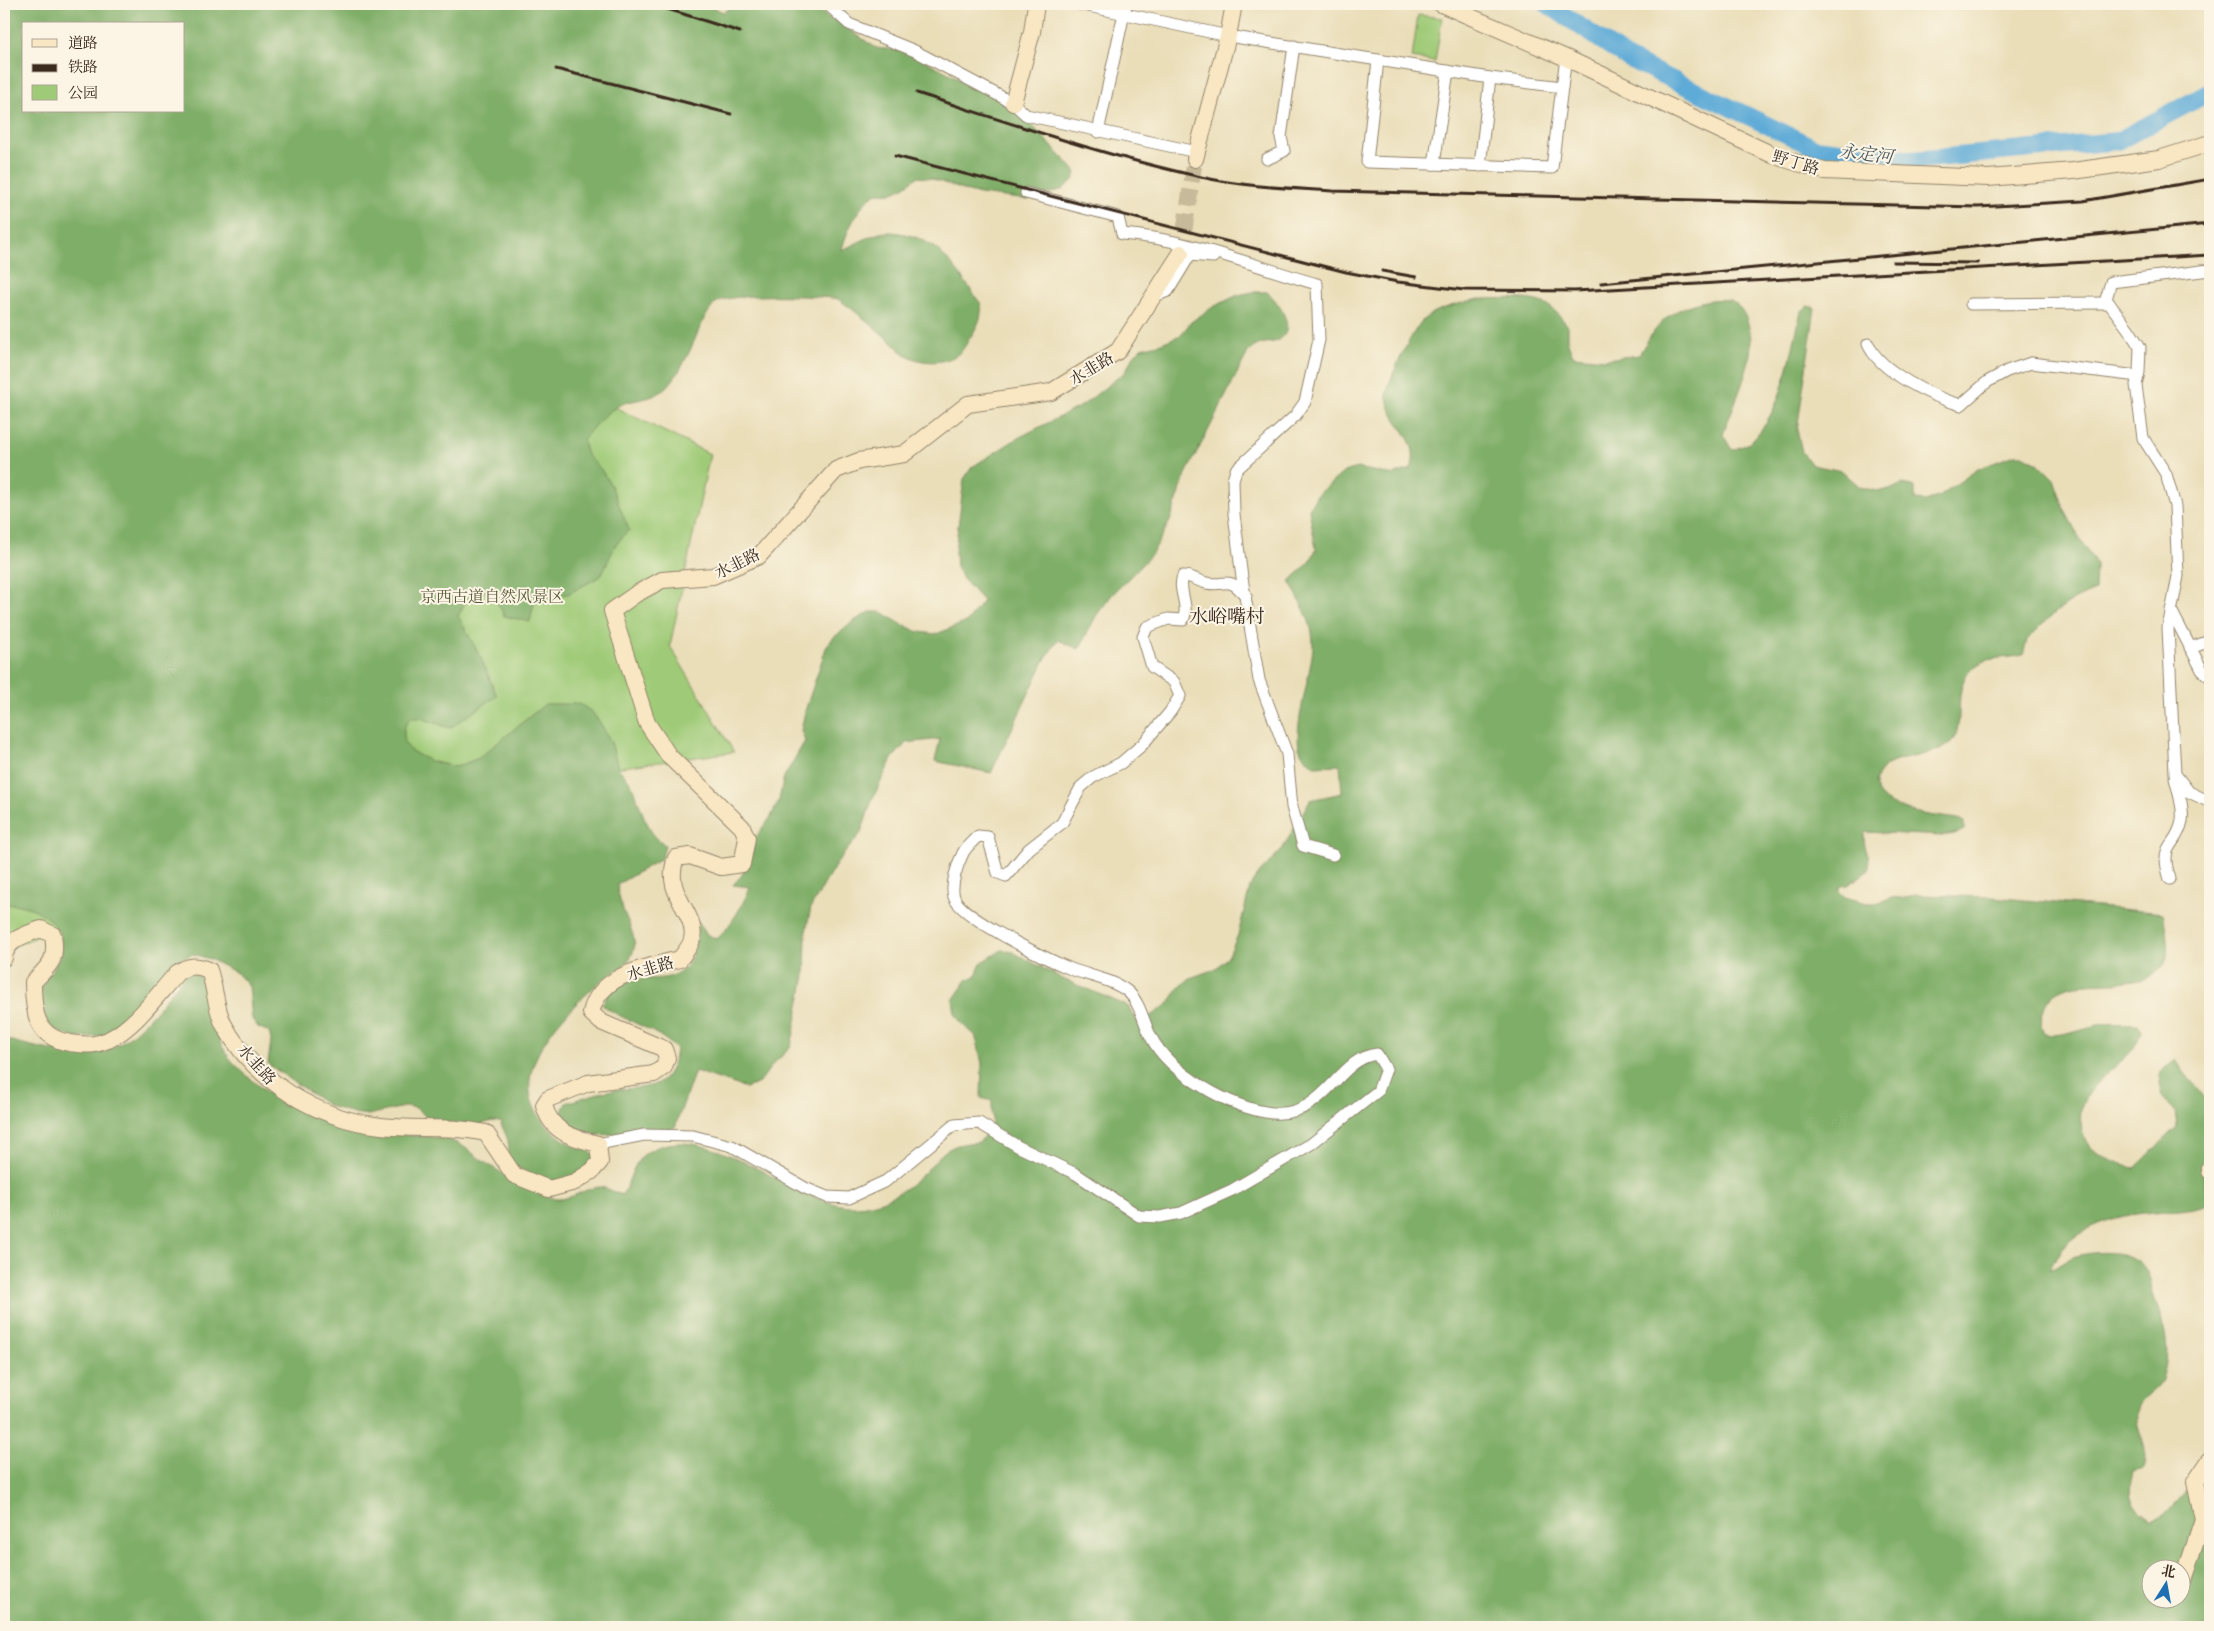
<svg xmlns="http://www.w3.org/2000/svg" width="2214" height="1631" font-family="'Libre Caslon Text','Noto Serif SC',serif">
<style>
.green{fill:#9fca77;stroke:#6d7a4a}
.forest{fill:#7fae68;stroke:#5d6c43;fill-rule:evenodd}
.lines{fill:none;stroke-linecap:round;stroke-linejoin:round}
.river{stroke:#5eabd7;stroke-width:18}
.secondary-tunnel{stroke:#c7ba9a;stroke-width:16;stroke-dasharray:16 8;stroke-linecap:butt}
.street-casing{stroke:#92846c;stroke-width:13}
.secondary-casing{stroke:#92846c;stroke-width:18}
.street{stroke:#fff;stroke-width:11}
.secondary{stroke:#f9e7c3;stroke-width:16}
.rail{stroke:#3b2a1e;stroke-width:3}
.labels{text-anchor:middle;dominant-baseline:central;stroke-width:4;stroke-linejoin:round;paint-order:stroke}
.street-label{font-size:16px;fill:#3b2a1e;stroke:#fcf5e5}
.park-label{font-size:16px;fill:#595a39;stroke:#fcf5e5}
.water-label{font-size:18px;font-style:italic;fill:#47575f;stroke:#fcf5e5}
.quarter-label{font-size:19px;fill:#3b2a1e;stroke:#fcf5e5}
</style>
<rect width="100%" height="100%" fill="#fcf5e5"/>
<filter id="ink" filterUnits="userSpaceOnUse"><feTurbulence type="fractalNoise" baseFrequency=".02" numOctaves="2"/><feDisplacementMap in="SourceGraphic" scale="10" xChannelSelector="R" yChannelSelector="G"/><feConvolveMatrix kernelMatrix="1 2 1 2 8 2 1 2 1" color-interpolation-filters="sRGB"/></filter>
<filter id="wash" filterUnits="userSpaceOnUse"><feTurbulence type="fractalNoise" baseFrequency=".0096" numOctaves="4" result="noise"/><feDisplacementMap in="SourceGraphic" scale="20" xChannelSelector="R" yChannelSelector="G"/><feGaussianBlur stdDeviation="1.12" result="paint"/><feColorMatrix in="noise" values="0 0 0 0 0 0 0 0 0 0 0 0 0 0 0 0 0 1.4 0 .05"/><feComposite in="paint" operator="in"/></filter>
<g filter="url(#wash)">
<rect width="100%" height="100%" fill="#eadeb9"/>
<g class="green">
<polygon points="1418,15 1442,18 1435,62 1412,58"/>
<polygon points="552,376 710,454 670,646 734,752 481,786 169,884 4,950 4,491"/>
</g>
<g class="forest">
<path d="M4,4H706L723,12L737,4H796L811,7L844,26L876,48L906,51L993,96L1028,121L1076,172L1074,179L1063,189L1028,200L972,193L930,178L917,177C908,184 901,190 890,193C885,194 879,192 875,194C860,202 845,234 842,250C854,245 865,238 877,234C885,231 896,232 904,234C942,241 959,275 981,304C983,322 973,332 965,346C955,364 924,366 907,355C900,351 895,344 889,340C873,326 856,311 838,299C819,295 731,293 717,302C710,308 704,319 700,327C692,347 678,380 661,392C650,399 640,399 628,402C611,406 592,427 583,441L587,455L600,468L611,485L629,530L616,544L601,576L568,594L535,598L530,622L504,616C497,600 491,590 472,589L458,616L481,658L497,696L450,728L420,718H410L404,728V742L411,751L430,761L456,767L479,758L545,704H580L592,712L601,724L611,742L618,768L631,783L644,817L654,836L665,845L662,858L618,884C616,906 638,933 634,949C629,967 613,971 600,982C565,1012 502,1073 543,1121C552,1131 563,1141 576,1147C582,1149 588,1150 593,1154L595,1161L573,1176L555,1183L505,1163C512,1144 508,1139 500,1122L492,1121L478,1125L431,1121L416,1108L408,1106L368,1115L353,1113L329,1106L268,1064L271,1040L269,1032L258,1027L252,1019L249,986L237,973L210,959L193,954L178,960L170,968L128,1020L102,1036L74,1038L49,1028C45,1018 38,1005 40,994C42,980 55,969 60,956C68,933 46,910 23,906C17,904 10,904 4,904ZM24,24H184V111H24Z"/>
<path d="M1253,292H1267C1278,301 1299,330 1277,341C1272,343 1266,342 1261,344C1256,345 1252,349 1248,352L1185,476L1170,521L1152,554L1111,596L1096,616L1079,649L1058,640L1044,661L991,773L935,761L940,739L906,743L892,759L882,779L872,800L861,833L838,861L811,907L806,932L805,975L791,1047L773,1064L759,1083L746,1088L695,1071L675,1127L665,1131L599,1135L577,1132L564,1121L562,1111L566,1103C580,1099 593,1094 607,1091C642,1085 671,1095 676,1049C657,1028 625,1022 602,1005C629,947 694,1020 698,921L706,934L717,939C731,926 743,905 750,887L733,885L742,875L748,862L755,838L771,817L779,800L784,777L805,741L801,731L805,711L826,648L832,639L854,621L870,612H882L901,624L919,632L936,634L967,622L983,601L963,579L956,567L955,551L964,479L972,467L1018,438L1083,405L1125,372L1133,357L1141,348L1159,344L1181,335L1191,322L1213,307L1238,295Z"/>
<path d="M1479,299C1496,299 1530,296 1545,304C1555,309 1561,318 1568,326V343L1573,356L1606,359L1639,355C1647,340 1656,327 1669,316C1682,306 1719,293 1734,303C1744,309 1748,321 1750,332C1756,362 1732,406 1723,435L1732,450C1737,448 1745,446 1749,443C1783,413 1791,353 1801,312L1807,306L1815,308L1797,430L1802,452L1812,465L1842,471L1860,487L1876,491L1890,490L1902,484L1915,487V500L1925,501L1938,497L1978,469L2014,455H2023L2038,463L2054,479L2065,511L2084,546L2093,558L2096,565L2095,590L2075,599L2052,615L2027,640L2023,655C2011,658 1996,657 1985,661C1943,677 1971,726 1949,744C1931,757 1906,755 1887,765C1882,768 1875,777 1875,783C1876,812 1937,816 1958,819L1964,821V830L1954,834L1942,836L1865,832C1861,847 1871,853 1869,870L1848,885L1841,886L1839,891L1845,897L1867,903H1880L1891,897L1900,898L1916,895L1992,897L2163,913C2165,926 2172,955 2163,966C2137,1001 2054,962 2043,1012C2041,1020 2040,1025 2044,1034C2063,1037 2075,1030 2094,1026C2108,1022 2124,1024 2138,1024L2142,1031C2139,1036 2137,1043 2134,1048C2116,1071 2075,1089 2081,1123C2082,1132 2083,1137 2089,1144C2103,1159 2115,1164 2135,1168C2150,1155 2161,1140 2177,1127L2175,1111L2162,1097L2159,1082L2161,1071L2176,1060C2186,1079 2202,1089 2210,1108V1161L2204,1175L2207,1204C2190,1211 2172,1210 2154,1212C2114,1215 2065,1228 2050,1270C2058,1267 2065,1260 2073,1257C2095,1250 2138,1248 2148,1274C2152,1283 2152,1294 2156,1303C2165,1329 2171,1348 2163,1377C2159,1390 2144,1394 2139,1406C2130,1425 2152,1445 2144,1468L2133,1471C2127,1496 2130,1506 2152,1520L2166,1513L2185,1492L2200,1486L2205,1490L2210,1519V1627H4V1039C35,1047 78,1060 110,1048C137,1039 168,995 186,974H198C216,1000 210,1037 232,1061C279,1112 328,1124 394,1134C415,1137 435,1135 454,1142C463,1145 472,1153 480,1159C494,1169 541,1198 557,1199C572,1200 586,1187 601,1187C607,1188 616,1193 622,1195C631,1181 632,1163 646,1153C707,1113 794,1207 853,1206C882,1206 906,1191 926,1171C933,1164 941,1152 951,1148C960,1143 970,1143 980,1142L992,1123V1101L981,1098L982,1064L978,1045L975,1035L962,1024L955,1014L953,1000L967,980L976,976L981,963L1002,950L1013,952L1065,980L1128,1006L1137,1021L1153,1015L1169,1003L1178,989L1190,978L1215,969L1228,957L1238,935L1250,887L1256,877L1283,848L1310,800L1342,793L1340,765L1314,766C1310,762 1303,757 1301,752C1290,733 1314,668 1313,642C1312,618 1299,602 1290,581L1310,562L1316,549L1309,509L1317,495L1344,472L1358,468L1392,475L1411,469C1422,439 1391,426 1387,397C1385,385 1413,330 1422,321C1436,307 1461,304 1479,299ZM2152,1568H2182V1598H2152Z"/>
</g>
<g class="lines">
<polyline class="river" points="1547,4 1629,59 1815,148 1914,160 2118,141 2210,92"/>
</g>
</g>
<g filter="url(#ink)">
<g class="lines">
<polyline class="secondary-tunnel" points="1181,253 1195,159"/>
<defs>
<g id="street">
<polyline points="827,4 849,24 915,51 1013,103 1026,115 1197,152"/>
<polyline points="1079,4 1228,36 1490,78 1562,87 1566,58"/>
<polyline points="1378,60 1367,162 1552,168 1562,87"/>
<polyline points="1098,132 1126,4"/>
<polyline points="1267,159 1284,151 1281,137 1294,46"/>
<polyline points="1434,164 1448,71"/>
<polyline points="1480,166 1490,78"/>
<path d="M1026,193L1118,217L1122,234C1189,239 1253,266 1317,284L1319,340L1305,402L1295,416L1236,470L1233,480L1234,514L1242,578L1259,680L1287,754L1292,807L1303,846L1333,855"/>
<polyline points="2210,270 2111,282 2106,299 2129,330 2140,347 2139,372 2136,385 2143,438 2166,474 2175,506 2178,576 2168,628 2175,774 2189,792 2210,802"/>
<polyline points="1153,297 1168,291 1190,255 1213,257"/>
<polyline points="1971,304 2109,303"/>
<path d="M1868,344C1880,372 1933,397 1961,405L1987,382L2007,371L2031,363L2138,376"/>
<polyline points="2171,610 2202,670 2210,677"/>
<polyline points="2190,648 2210,641"/>
<path d="M2170,879C2158,841 2176,850 2182,821C2184,807 2178,791 2175,778"/>
<path d="M598,1144L644,1135L693,1136L732,1146L805,1188L827,1197L849,1198L886,1181L954,1125L979,1123L1019,1147L1076,1174L1139,1216L1160,1217L1181,1213L1232,1190L1311,1144L1378,1091L1386,1069L1377,1054C1337,1058 1327,1117 1273,1113C1233,1110 1169,1073 1151,1037C1144,1024 1140,1001 1127,991C1111,979 1089,976 1071,969C1049,960 959,917 954,897C950,885 958,863 963,853C966,847 973,841 978,836L988,837L998,873L1006,876L1029,849L1062,823L1081,787L1093,777L1121,763L1142,745L1170,712L1180,696L1174,682L1152,667L1143,637L1147,627L1168,619L1183,620C1190,605 1177,590 1183,576C1192,576 1198,581 1206,583C1229,587 1226,574 1246,596"/>
</g>
<g id="secondary">
<polyline points="1441,4 1566,58 1775,156 1824,171 1988,178 2073,171 2159,159 2210,143"/>
<polyline points="1013,103 1032,32 1036,4"/>
<polyline points="1195,159 1228,36 1234,4"/>
<path d="M4,958C6,940 26,934 41,929L53,935C57,960 51,964 33,982C33,1018 38,1041 78,1044C90,1045 97,1045 108,1040C136,1026 156,996 177,973C188,965 196,965 209,970C215,987 216,1011 224,1025C255,1081 317,1119 381,1126C418,1130 449,1125 486,1133L514,1175L549,1189L575,1182L592,1171L600,1162L598,1144C574,1138 551,1133 544,1105L548,1099L588,1083L654,1074L664,1067L667,1058L664,1049L601,1022L591,1013C599,974 647,967 680,959C684,953 691,946 692,939C698,912 662,895 676,858L690,856L721,867L742,864L747,838L742,827L669,756L647,723L612,611L636,594L662,580L713,576L759,556L836,470L859,461L904,454L968,404L1051,392L1118,351L1181,253"/>
<polyline points="2210,1168 2210,1171"/>
<polyline points="2182,1583 2203,1520 2195,1482 2210,1460"/>
</g>
</defs>
<use href="#street" class="street-casing"/>
<use href="#secondary" class="secondary-casing"/>
<use href="#street" class="street"/>
<use href="#secondary" class="secondary"/>
<g class="rail">
<polyline points="658,6 740,32"/>
<polyline points="556,69 731,114"/>
<path d="M917,93C1010,123 1105,156 1201,177C1244,187 1289,188 1333,191L1978,207L2083,201L2210,179"/>
<polyline points="895,156 1346,272 1398,282 1464,290 1575,291 2210,255"/>
<polyline points="1893,262 1978,263"/>
<polyline points="1382,271 1416,277"/>
<polyline points="1601,283 2210,224"/>
</g>
</g>
</g>
<g class="labels">
<g class="street-label">
<text transform="translate(1796 162) rotate(17)">野丁路</text>
<text transform="translate(1091 368) rotate(-31)">水韭路</text>
<text transform="translate(737 563) rotate(-26)">水韭路</text>
<text transform="translate(650 968) rotate(-17)">水韭路</text>
<text transform="translate(257 1064) rotate(48)">水韭路</text>
</g>
<g class="park-label">
<text x="492" y="596">京西古道自然风景区</text>
</g>
<g class="water-label">
<text transform="translate(1866 154) rotate(7)">永定河</text>
</g>
<g class="quarter-label">
<text x="1227" y="616">水峪嘴村</text>
</g>
</g>
<rect width="2214" height="1631" fill="none" stroke="#fcf5e5" stroke-width="20"/>
<rect x="22" y="22" width="162" height="90" fill="#fcf5e5" stroke="#afa495"/>
<rect x="32" y="39" width="25" height="8" fill="#f9e7c3" stroke="#afa495"/>
<text x="68" y="48" font-size="15" fill="#3b2a1e">道路</text>
<rect x="32" y="64" width="25" height="8" fill="#3b2a1e" stroke="#afa495"/>
<text x="68" y="72" font-size="15" fill="#3b2a1e">铁路</text>
<rect x="32" y="85" width="25" height="15" fill="#9fca77" stroke="#afa495"/>
<text x="68" y="98" font-size="15" fill="#3b2a1e">公园</text>
<g transform="translate(2166 1584) rotate(11)"><circle r="24" fill="#fcf5e5" stroke="#afa495"/>
<path d="M0-4L9 19L0 12L-9 19Z" fill="#1f6fb2"/>
<text y="-8" font-size="14" font-weight="bold" text-anchor="middle" fill="#3b2a1e">北</text>
</g>
</svg>
